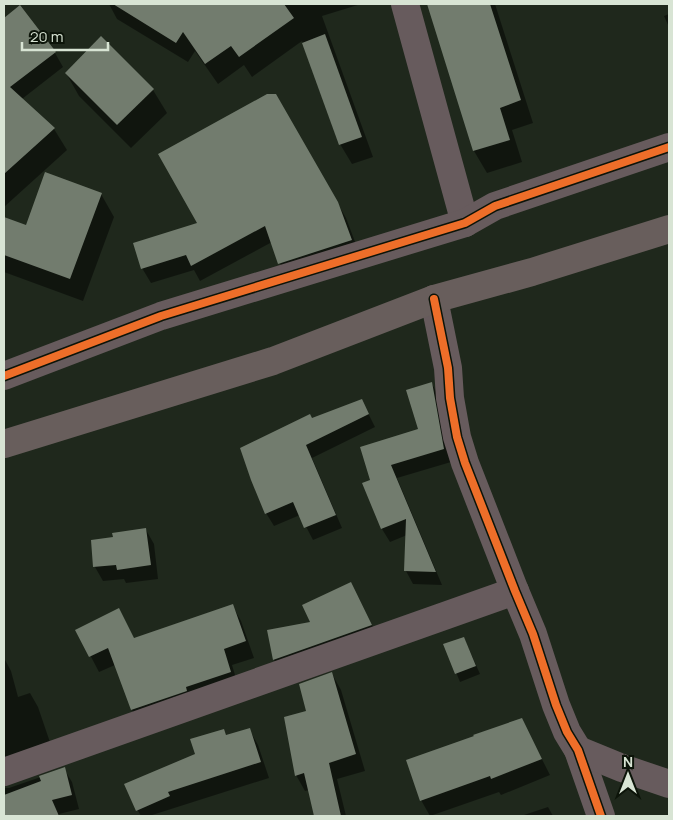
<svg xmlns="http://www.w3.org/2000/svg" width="673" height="820" font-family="Manrope,sans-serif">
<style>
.shadow{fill:#0007}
.building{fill:#727c6e}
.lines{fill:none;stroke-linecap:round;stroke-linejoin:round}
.minor{stroke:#675b5d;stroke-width:28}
.trunk{stroke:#685e5c;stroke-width:28}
.cycleway-casing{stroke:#0c1409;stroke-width:11}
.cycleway{stroke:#ee6e29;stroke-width:8}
</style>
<rect width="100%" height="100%" fill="#1f281c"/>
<g class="shadow">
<polygon points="109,4 361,4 322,16 373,157 352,164 340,144 302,41 252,77 244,65 218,84 195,51 188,62 117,19"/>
<polygon points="428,4 495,4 533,123 512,130 522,162 487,173 474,151"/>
<polygon points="20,7 55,53 63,67 4,113 4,63 7,59 4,54 4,20"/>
<polygon points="669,14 669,27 664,16"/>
<polygon points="101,38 153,90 167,113 131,148 79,96 66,73"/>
<polygon points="275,95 346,218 360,255 288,278 280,263 272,242 200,281 194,270 151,283 142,268 199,224"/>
<polygon points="23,101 54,129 67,150 4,207 4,118"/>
<polygon points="101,194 114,217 83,301 4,272 4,218 26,227"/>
<polygon points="432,384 439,397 451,462 397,478 442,585 413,584 406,571 407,535 390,542 382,529 364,484 372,481 420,430"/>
<polygon points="362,401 375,427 312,458 342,528 313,540 300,515 274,526 266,513 312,419"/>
<polygon points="146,530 154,544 158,579 126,583 124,579 103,581 95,567 92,541 114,538"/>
<polygon points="358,597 379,639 282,674 274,660 269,631 312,623"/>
<polygon points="232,605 241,621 254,658 232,665 239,688 141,726 132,710 115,665 99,672 77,630 134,639"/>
<polygon points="464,638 480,674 460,682 445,645"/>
<polygon points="4,658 11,671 18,697 30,693 38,707 54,754 4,773"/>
<polygon points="332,674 341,690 365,771 337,779 346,816 315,816 309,790 305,791 296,775 308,712"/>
<polygon points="522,720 550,775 501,795 499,792 430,816 421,800"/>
<polygon points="249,729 258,745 269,778 149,816 141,816 133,802 196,754 223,730 227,736"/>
<polygon points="64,769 72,782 79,809 59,814 60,816 4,816 4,788 9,788"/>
<polygon points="548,807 553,816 521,816"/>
</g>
<g class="building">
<polygon points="113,4 284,4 294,18 239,57 231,46 205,64 183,32 176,43"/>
<polygon points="427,4 490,4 521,100 500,108 510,140 473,151"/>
<polygon points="20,5 56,52 10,87 55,128 4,174 4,18"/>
<polygon points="325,34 362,137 339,145 302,43"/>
<polygon points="101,36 154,89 117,125 65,73"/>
<polygon points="267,94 276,94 338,202 352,240 278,264 265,226 191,266 186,255 141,269 133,243 197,223 158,154"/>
<polygon points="45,172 102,193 70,279 4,255 4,217 26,225"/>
<polygon points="432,382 444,449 391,465 436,572 404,571 406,519 381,529 362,483 370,480 360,447 418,429 406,390"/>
<polygon points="362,399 369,414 306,445 336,515 304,528 293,502 265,514 251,480 240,448 310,414 312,418"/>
<polygon points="146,528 151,565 117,570 116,565 93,567 91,540 113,537 112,533"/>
<polygon points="351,582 372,625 273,660 267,630 310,622 302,605"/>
<polygon points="233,604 246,641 224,649 231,672 186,687 187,691 131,710 108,648 89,657 75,630 119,608 134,638"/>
<polygon points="464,637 476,666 455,674 443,644"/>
<polygon points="332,672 356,754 329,763 341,816 314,816 304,773 295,776 284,717 306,711 299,684"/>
<polygon points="522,718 542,759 491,779 490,776 420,801 406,760 474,736 473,735"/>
<polygon points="250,728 261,762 168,792 170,796 136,811 124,784 195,754 190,739 224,729 226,735"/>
<polygon points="65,767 72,795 52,800 59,816 4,816 4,795 41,781 39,776"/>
</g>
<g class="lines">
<g class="minor">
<polyline points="405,4 465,223"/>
<polyline points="434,299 448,368 450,398 457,437 465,463 515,591 533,634 556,705 567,732 578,750 601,816"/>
<polyline points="4,376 161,316 465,223 495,206 669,147"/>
<polyline points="578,750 622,768 669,784"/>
<polyline points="4,772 515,591"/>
</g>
<polyline class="trunk" points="4,444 273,361 434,299 532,272 669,229"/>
<defs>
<g id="cycleway">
<polyline points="434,299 448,368 450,398 457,437 465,463 515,591 533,634 556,705 567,732 578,750 601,816"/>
<polyline points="4,376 161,316 465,223 495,206 669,147"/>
</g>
</defs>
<use href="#cycleway" class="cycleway-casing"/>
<use href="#cycleway" class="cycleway"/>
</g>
<rect width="673" height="820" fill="none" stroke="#d8e4d4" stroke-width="10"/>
<g transform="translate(628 775)" stroke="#0c1409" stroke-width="4" paint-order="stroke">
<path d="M0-4L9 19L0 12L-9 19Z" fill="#d8e4d4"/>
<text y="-8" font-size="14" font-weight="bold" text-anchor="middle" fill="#d8e4d4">N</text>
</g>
<path d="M22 42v8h86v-8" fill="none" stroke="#d8e4d4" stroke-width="2.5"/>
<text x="30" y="42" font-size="15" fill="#d8e4d4" stroke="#0c1409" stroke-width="4" paint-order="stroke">20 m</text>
</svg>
